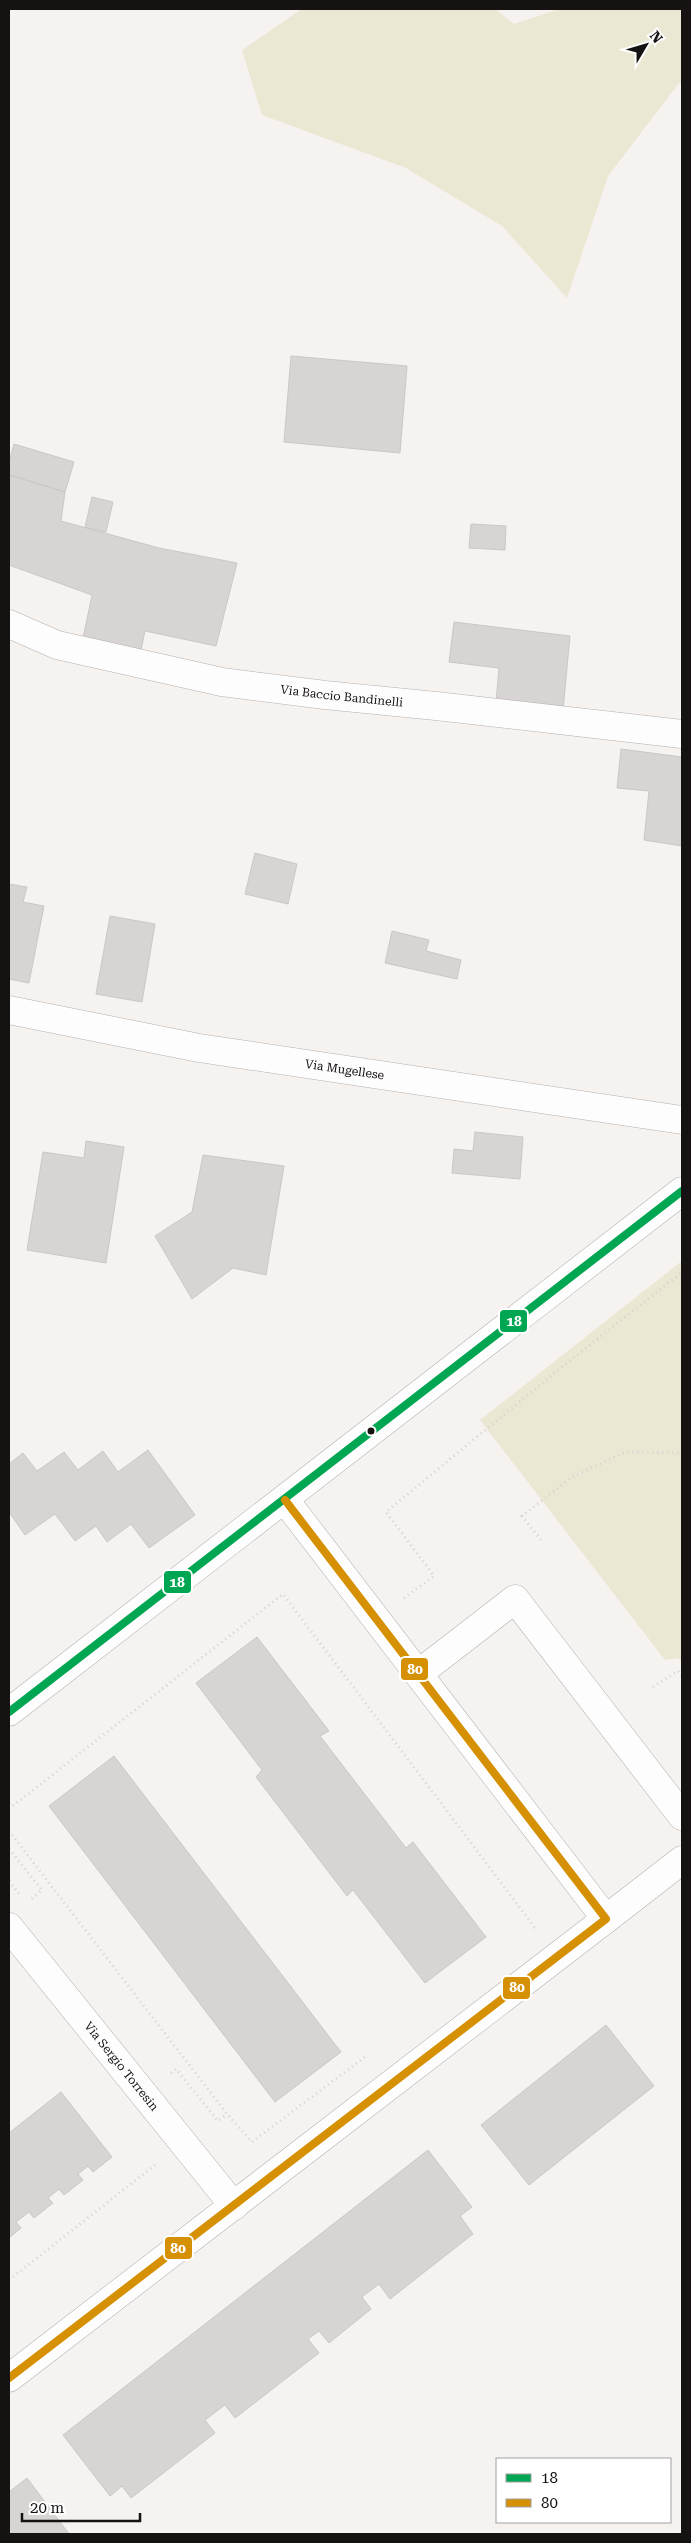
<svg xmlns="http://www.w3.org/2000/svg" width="691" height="2543" font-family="'Roboto Serif',serif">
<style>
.green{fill:#eae7d3}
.building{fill:#d7d4d3;stroke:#cac7c5}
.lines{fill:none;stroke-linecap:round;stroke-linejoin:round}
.minor-casing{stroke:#b3b1af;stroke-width:29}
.path{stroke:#d4d3d2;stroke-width:3;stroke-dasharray:1 4;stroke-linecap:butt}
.minor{stroke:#fefdfd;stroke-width:28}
.bus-1-casing{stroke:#fff;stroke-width:11}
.bus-2-casing{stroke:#fff;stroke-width:11}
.bus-1{stroke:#00a651;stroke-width:8}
.bus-2{stroke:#d59003;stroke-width:8}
.bus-dot{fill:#151211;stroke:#fff;stroke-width:2}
.labels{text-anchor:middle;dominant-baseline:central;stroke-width:4.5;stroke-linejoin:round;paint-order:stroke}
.street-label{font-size:12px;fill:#151211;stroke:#fff}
.line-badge{stroke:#fff;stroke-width:2}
.badge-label{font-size:14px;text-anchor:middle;font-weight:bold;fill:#fff}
</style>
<rect width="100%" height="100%" fill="#f6f2f0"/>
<g class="green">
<polygon points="302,9 495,9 514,24 559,9 682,9 682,84 679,83 608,176 567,298 502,226 406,168 262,115 242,50"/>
<polygon points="682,1261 682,1663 678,1658 665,1660 480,1420"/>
</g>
<g class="building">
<polygon points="291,356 407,366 400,453 284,442"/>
<polygon points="14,444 74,462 65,492 9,475 9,462"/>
<polygon points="9,475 65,492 61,521 159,548 237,563 216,646 145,631 141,650 83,638 92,595 9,565"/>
<polygon points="92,497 113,502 106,532 85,527"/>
<polygon points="471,524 506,526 505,550 469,548"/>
<polygon points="454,622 570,636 563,710 496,702 499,668 449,662"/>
<polygon points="621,749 682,757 682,846 644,840 649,791 617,788"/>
<polygon points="255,853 297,864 288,904 245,894"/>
<polygon points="9,884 27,887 23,902 44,906 29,983 9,979"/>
<polygon points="110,916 155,924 142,1002 96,994"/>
<polygon points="392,931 429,940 426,951 461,960 457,979 385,963"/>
<polygon points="475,1132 523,1137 520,1179 452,1173 454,1149 473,1151"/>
<polygon points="86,1141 124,1147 106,1263 27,1250 43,1152 84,1158"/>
<polygon points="203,1155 284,1166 266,1275 233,1268 192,1299 155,1236 192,1212"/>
<polygon points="148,1450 195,1515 149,1548 131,1524 107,1542 96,1526 75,1541 55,1514 25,1535 9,1512 9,1464 23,1453 37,1471 64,1452 78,1470 103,1451 118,1472"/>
<polygon points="257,1637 329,1731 320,1736 406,1848 413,1842 486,1937 425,1983 353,1890 347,1896 256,1777 262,1770 196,1683"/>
<polygon points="114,1756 341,2052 275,2102 49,1806"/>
<polygon points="606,2025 654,2086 529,2185 481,2125"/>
<polygon points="61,2092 112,2157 93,2172 88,2166 78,2174 83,2180 64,2195 59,2189 48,2198 53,2203 34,2218 29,2212 16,2222 21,2228 9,2238 9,2133"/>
<polygon points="428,2150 472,2207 460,2216 473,2234 390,2299 379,2284 362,2297 371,2309 329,2343 319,2331 308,2339 319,2353 235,2418 225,2405 205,2420 215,2433 131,2498 122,2486 110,2496 63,2435"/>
<polygon points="27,2478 69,2534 9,2534 9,2492"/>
</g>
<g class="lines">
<defs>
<g id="minor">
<path id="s1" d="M9,624L57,645L222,682L325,695L436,706L682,734"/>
<path id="s2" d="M9,1010L199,1048L682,1120"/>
<polyline points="418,1674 515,1599 682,1816"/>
<polyline points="9,1712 682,1191"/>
<polyline points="606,1919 682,1860"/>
<path id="s3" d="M9,1927L234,2206"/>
<polyline points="9,2378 606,1919 285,1500"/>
</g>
</defs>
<use href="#minor" class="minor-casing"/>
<g class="path">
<polyline points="541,1540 522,1516 572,1477 625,1452 682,1453"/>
<polyline points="404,1598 434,1576 386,1512 557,1371 682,1272"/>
<polyline points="653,1687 678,1671 682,1677"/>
<polyline points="9,1809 283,1594 536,1929 534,1930"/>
<polyline points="9,1831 227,2114 252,2142 365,2057"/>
<polyline points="9,1849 42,1890 29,1901"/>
<polyline points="9,1881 19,1894"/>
<polyline points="171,2073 176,2069 218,2121 227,2114"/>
<polyline points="9,2280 155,2165"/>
</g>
<use href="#minor" class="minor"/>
<defs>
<polyline id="bus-1" points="9,1712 682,1191"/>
<polyline id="bus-2" points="9,2378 606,1919 285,1500"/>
</defs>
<use href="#bus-1" class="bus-1-casing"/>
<use href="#bus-2" class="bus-2-casing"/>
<use href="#bus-1" class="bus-1"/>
<use href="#bus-2" class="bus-2"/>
</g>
<circle class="bus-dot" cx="371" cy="1431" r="4.5"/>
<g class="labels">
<g class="street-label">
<text stroke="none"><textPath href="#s1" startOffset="342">Via Baccio Bandinelli</textPath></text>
<text stroke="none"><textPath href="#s2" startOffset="341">Via Mugellese</textPath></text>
<text stroke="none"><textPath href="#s3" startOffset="179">Via Sergio Torresin</textPath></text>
</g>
</g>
<g class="line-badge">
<rect x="499" y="1309" width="29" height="24" rx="5" fill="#00a651"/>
<rect x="163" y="1570" width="29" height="24" rx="5" fill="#00a651"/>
<rect x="400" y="1657" width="29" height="24" rx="5" fill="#d59003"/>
<rect x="502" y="1976" width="29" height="24" rx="5" fill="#d59003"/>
<rect x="164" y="2236" width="29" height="24" rx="5" fill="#d59003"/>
</g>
<g class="badge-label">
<text x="514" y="1326">18</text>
<text x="177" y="1587">18</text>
<text x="415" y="1674">80</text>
<text x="517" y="1992">80</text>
<text x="178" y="2253">80</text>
</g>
<rect width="691" height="2543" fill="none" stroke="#151211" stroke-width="20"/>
<rect x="496" y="2458" width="175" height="65" fill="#ffffff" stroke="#a1a0a0"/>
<rect x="506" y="2474" width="25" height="8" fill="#00a651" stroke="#a1a0a0"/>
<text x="541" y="2483" font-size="15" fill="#151211">18</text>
<rect x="506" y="2499" width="25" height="8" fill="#d59003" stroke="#a1a0a0"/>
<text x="541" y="2508" font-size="15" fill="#151211">80</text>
<g transform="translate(646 45) rotate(52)" stroke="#ffffff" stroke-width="4" paint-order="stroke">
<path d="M0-4L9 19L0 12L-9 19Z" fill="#151211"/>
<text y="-8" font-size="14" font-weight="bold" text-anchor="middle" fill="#151211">N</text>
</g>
<path d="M22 2513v8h118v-8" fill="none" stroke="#151211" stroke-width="2.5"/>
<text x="30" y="2513" font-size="15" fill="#151211" stroke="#ffffff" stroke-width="4" paint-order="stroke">20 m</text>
</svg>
